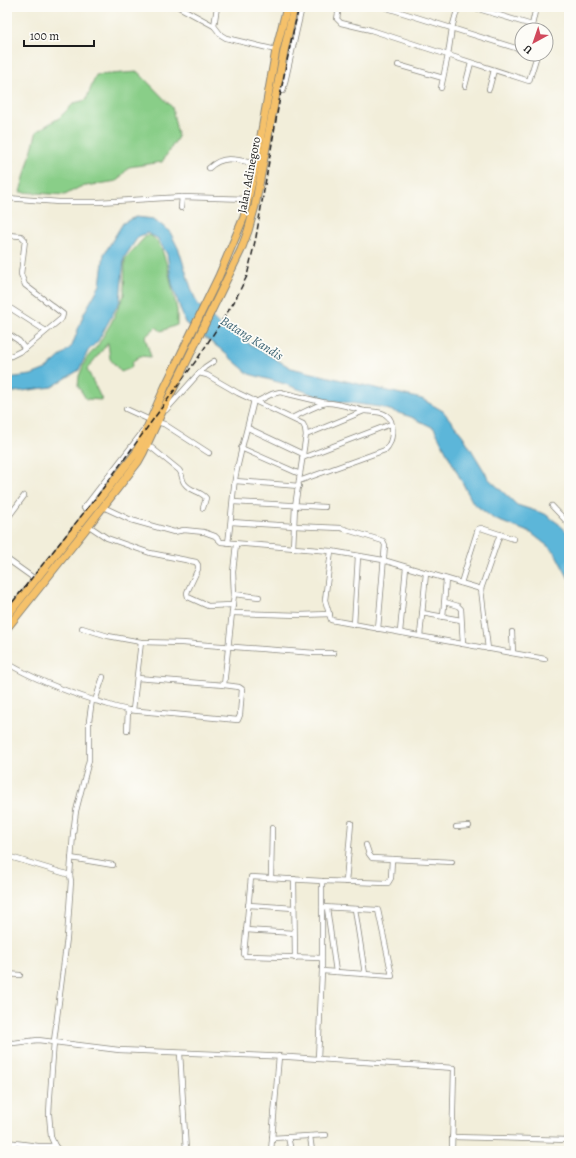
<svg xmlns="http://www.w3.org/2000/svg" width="576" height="1158" font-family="Alegreya,serif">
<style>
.green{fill:#89ce88;stroke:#527552}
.water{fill:#5bb6d9;stroke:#3c697a}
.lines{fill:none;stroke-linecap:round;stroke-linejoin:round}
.minor-casing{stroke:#87857b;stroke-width:6}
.highway-casing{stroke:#87857b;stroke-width:9}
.minor{stroke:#fff;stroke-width:4.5}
.highway{stroke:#f5c16b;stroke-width:7}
.rail{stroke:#1c1c1c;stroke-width:1.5;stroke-dasharray:6 3;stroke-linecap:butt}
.labels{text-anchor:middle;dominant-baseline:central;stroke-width:3.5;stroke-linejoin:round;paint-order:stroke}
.street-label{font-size:12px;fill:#1c1c1c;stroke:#fdfcf7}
.water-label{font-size:13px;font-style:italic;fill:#386171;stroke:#fdfcf7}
</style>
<rect width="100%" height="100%" fill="#fdfcf7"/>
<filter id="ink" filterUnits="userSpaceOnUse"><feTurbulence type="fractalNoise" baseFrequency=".025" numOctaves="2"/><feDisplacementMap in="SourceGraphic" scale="8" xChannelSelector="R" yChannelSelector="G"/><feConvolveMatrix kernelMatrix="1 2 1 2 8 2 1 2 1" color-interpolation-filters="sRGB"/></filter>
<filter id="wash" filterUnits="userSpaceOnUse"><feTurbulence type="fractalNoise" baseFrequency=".012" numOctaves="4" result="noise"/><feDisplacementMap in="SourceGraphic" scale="16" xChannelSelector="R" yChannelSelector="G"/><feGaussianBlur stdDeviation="0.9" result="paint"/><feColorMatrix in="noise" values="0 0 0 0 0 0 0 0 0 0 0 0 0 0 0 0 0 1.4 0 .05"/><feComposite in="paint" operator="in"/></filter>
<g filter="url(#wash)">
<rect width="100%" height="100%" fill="#f2eeda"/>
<g class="green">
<polygon points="138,72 172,107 178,137 162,162 129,167 117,181 80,187 65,195 20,192 37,131 59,118 74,103 86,100 96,75"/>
<polygon points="150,235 157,241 162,250 167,265 177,310 177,325 161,331 156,327 145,337 151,357 140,356 133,361 131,368 121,372 110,359 108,343 87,369 102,400 86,399 78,386 79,376 86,359 98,345 111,323 124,295 125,259 145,237"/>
</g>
<polygon class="water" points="136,217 154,219 170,232 179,250 192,291 197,303 224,329 291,368 422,399 443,411 463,436 489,479 517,505 545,514 559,524 569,534 569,579 554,551 531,533 494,519 473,503 434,428 411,417 380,407 328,400 285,384 249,374 219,348 185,323 172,284 167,254 157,238 147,233 138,237 124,258 120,301 98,341 88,351 79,370 52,387 7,393 7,378 31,375 46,369 72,346 84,313 100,285 104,254 123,223"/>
</g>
<g filter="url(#ink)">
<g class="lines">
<defs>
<g id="minor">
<polyline points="179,7 214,26"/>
<polyline points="217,7 214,26 221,35 226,38 276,50"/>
<polyline points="339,7 337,19 341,23 371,30 448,55 452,28 458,7"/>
<polyline points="384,7 522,50"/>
<polyline points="472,7 532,25"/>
<polyline points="531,30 536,7"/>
<polyline points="398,65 443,78"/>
<polyline points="465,86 471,63"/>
<polyline points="441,88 448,55 529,81 537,55 533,54"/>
<polyline points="489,89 494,70"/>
<polyline points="277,90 283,91 302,7"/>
<path d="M209,168C224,154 238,160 256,164"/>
<polyline points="7,198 59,202 99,202 182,197 249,199"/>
<polyline points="181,208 182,197"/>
<polyline points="7,235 21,236 25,240 21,274 25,285 63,314 62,318 25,349 19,341 7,333"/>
<polyline points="7,306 46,331"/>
<polyline points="7,358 25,349"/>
<polyline points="199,373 205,367 214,361"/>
<polyline points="258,401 272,394 280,392 326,403"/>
<polyline points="126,409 150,420 164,424 209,453"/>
<polyline points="166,410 199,373 207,375 238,393 303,424 305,428 306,435 295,506 293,548"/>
<path d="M292,418C300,414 319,404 326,403C336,402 355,409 365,411C372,412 380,411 386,415C396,421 393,443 385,450L299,481"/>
<polyline points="248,428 303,454"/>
<polyline points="306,435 364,411"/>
<path d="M147,444L179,470C183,474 181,480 185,484C190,491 201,491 206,498L203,508"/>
<polyline points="241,448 300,474"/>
<polyline points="302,458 391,424"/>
<polyline points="235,481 299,486"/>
<polyline points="233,502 325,507"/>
<polyline points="552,506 569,524"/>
<polyline points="103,507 131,520 174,532 184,530 204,532 215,536 221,542 331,551 383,560 481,589 488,649"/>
<polyline points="84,508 144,430"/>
<polyline points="7,519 24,496"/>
<polyline points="231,522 294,526 341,528 383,541 385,545 378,629"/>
<polyline points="89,526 107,538 150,553 196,562 198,565 198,569 188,590 187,593 188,597 208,606 233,605"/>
<path d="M228,543C231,522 232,500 235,479C240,452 248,426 254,400"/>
<polyline points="331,551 325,600 331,620 545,659"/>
<polyline points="7,559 35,579"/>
<polyline points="461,583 478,529 481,528 514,539"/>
<polyline points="481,589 500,534"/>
<polyline points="234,594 259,597"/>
<polyline points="445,602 458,606 461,609 463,644"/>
<polyline points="232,613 300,615 330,614"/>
<polyline points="422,613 461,620"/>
<polyline points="443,617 446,579"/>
<polyline points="354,625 358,556"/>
<polyline points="82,628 108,636 141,642 182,643 315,653 334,653"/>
<polyline points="400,632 406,567"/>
<polyline points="512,632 513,653"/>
<polyline points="420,636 426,573"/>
<path d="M7,663C35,680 65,691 96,701C107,704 117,708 128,710L238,720L240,715L242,689L239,687L224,685L232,613L234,594L233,572L236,544"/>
<polyline points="137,678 224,685"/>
<polyline points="95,701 103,677"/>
<polyline points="133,710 141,642"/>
<polyline points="127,731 128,710"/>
<polyline points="456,827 469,826"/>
<polyline points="366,845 369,854 372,858 392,859"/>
<polyline points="7,856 70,875 71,881 67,938 54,1041 50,1096 49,1114 51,1137 55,1146 60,1151"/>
<polyline points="71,858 113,865"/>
<polyline points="70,875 73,834 76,811 89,760 89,721 92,700"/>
<polyline points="271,878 272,828"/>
<polyline points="294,879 295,958"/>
<polyline points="346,882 351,823"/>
<polyline points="248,905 294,908"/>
<polyline points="327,908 336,972"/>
<polyline points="355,909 365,974"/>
<polyline points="246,930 294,933"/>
<polyline points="322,958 245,956 244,954 251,877 322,881 388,883 391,878 392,859 452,862"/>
<polyline points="322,971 392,976 378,910 322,907"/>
<polyline points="7,974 20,975"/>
<polyline points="7,1042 13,1043 38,1040 119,1050 289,1057 454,1068 452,1151"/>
<polyline points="180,1053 186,1151"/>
<polyline points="318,1059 322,971 322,881"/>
<polyline points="310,1136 312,1151"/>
<polyline points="288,1137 291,1151"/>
<polyline points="452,1137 569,1140"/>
<polyline points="272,1138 326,1135"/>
<polyline points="7,1142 38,1146 55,1146"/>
<polyline points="271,1151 279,1056"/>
</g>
<g id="highway">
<polyline points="7,616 136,453 165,387 219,276 244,217 256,164 276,50 287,7"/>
<polyline points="7,628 85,530 138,462 143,453 160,416 241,250 248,231 255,206 284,51 294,7"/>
</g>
</defs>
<use href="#minor" class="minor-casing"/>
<use href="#highway" class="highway-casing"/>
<use href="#minor" class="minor"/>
<use href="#highway" class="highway"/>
<polyline class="rail" points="7,609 98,495 198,358 234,302 247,276 256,237 281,91 290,46 299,7"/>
</g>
</g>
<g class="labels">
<g class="street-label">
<text transform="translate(249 175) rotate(-79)">Jalan Adinegoro</text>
</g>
<g class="water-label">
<text transform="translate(252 338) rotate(32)">Batang Kandis</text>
</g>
</g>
<rect width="576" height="1158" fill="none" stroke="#fdfcf7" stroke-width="24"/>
<g transform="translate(534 42) rotate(220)"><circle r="19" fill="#fdfcf7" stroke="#a3a29f"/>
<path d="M0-3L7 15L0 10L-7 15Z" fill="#d1495b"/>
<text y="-6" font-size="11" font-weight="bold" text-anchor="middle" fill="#1c1c1c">U</text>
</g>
<path d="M24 40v6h70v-6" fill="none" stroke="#1c1c1c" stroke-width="2"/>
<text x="30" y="40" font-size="12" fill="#1c1c1c" stroke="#fdfcf7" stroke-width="3" paint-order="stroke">100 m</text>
</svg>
